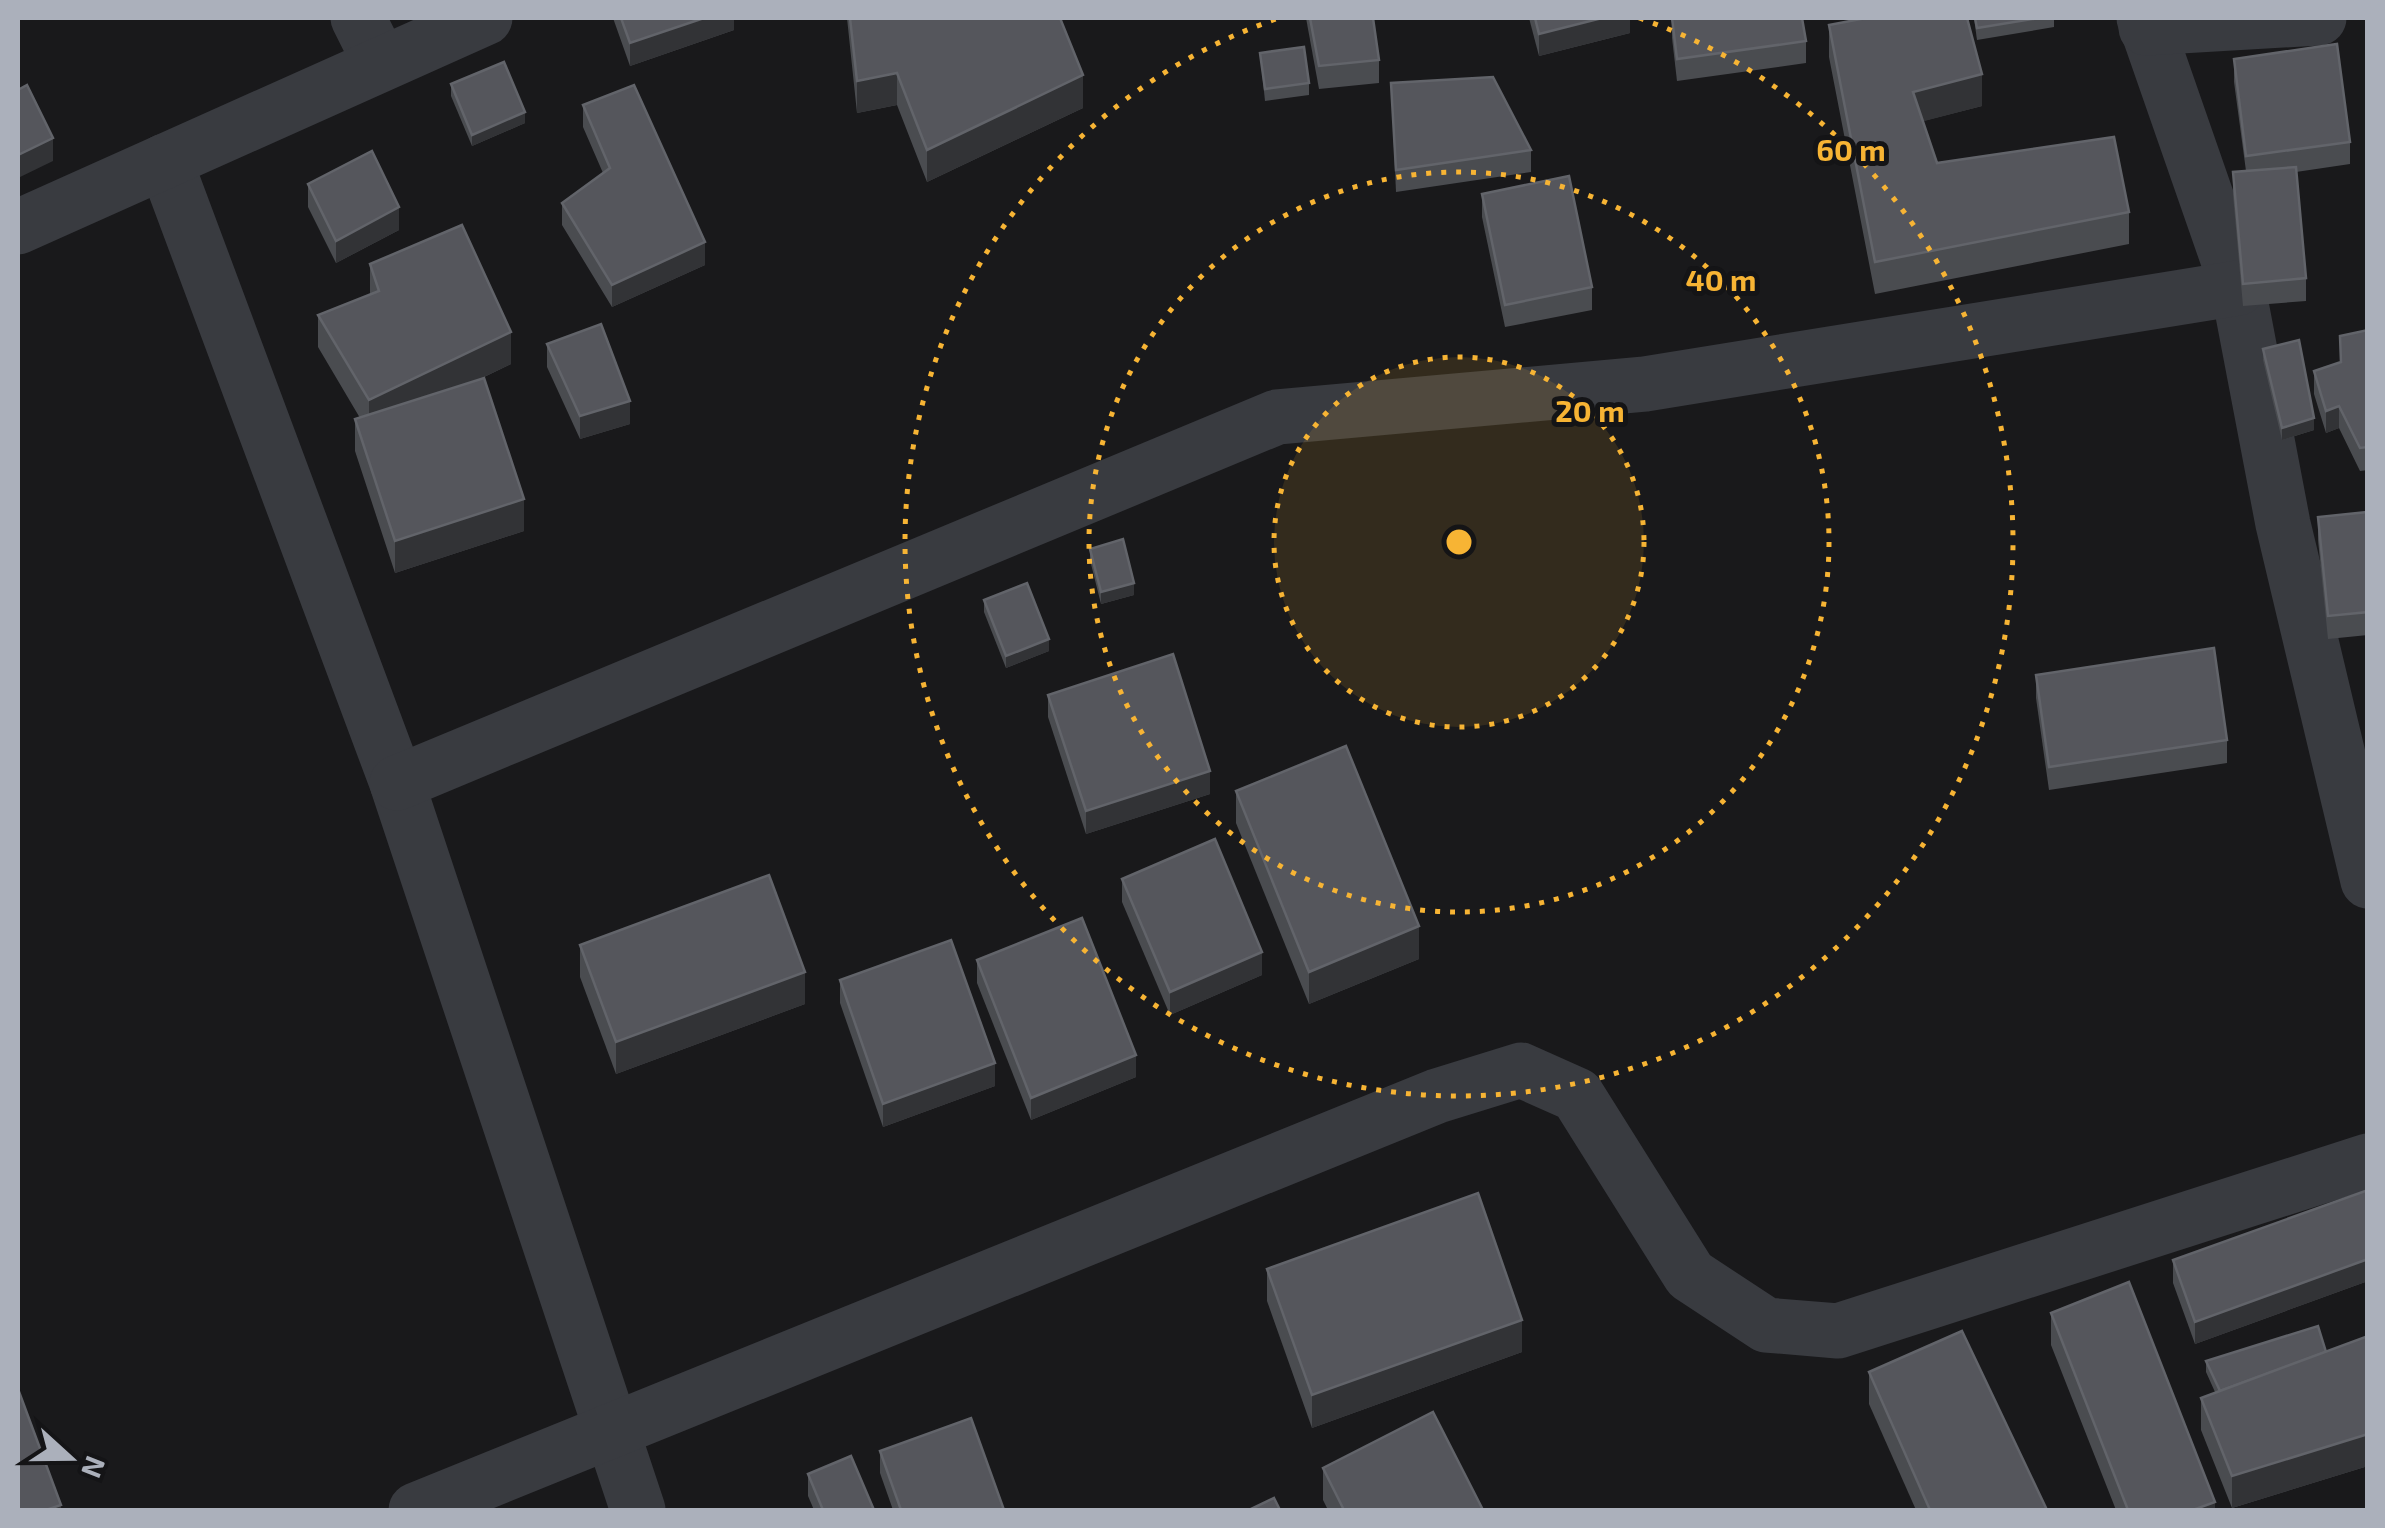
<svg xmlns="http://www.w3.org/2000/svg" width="2385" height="1528" font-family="'Exo 2',sans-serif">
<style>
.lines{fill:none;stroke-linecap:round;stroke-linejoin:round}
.minor{stroke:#393b40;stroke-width:55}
.wall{fill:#4a4c50}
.shaded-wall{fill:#323336}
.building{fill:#55565c;stroke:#62646a;stroke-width:2.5}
.ring{fill:none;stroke:#f7b434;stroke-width:5;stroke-dasharray:5 10}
.centre{fill:#f7b434;stroke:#141416;stroke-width:5}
.ring-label{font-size:30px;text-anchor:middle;font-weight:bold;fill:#f7b434;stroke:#141416;stroke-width:10;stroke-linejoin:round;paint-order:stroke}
</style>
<rect width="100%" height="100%" fill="#19191b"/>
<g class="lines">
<g class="minor">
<polyline points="358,18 381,64"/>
<polyline points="2144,18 2238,288 2283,524 2368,881"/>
<polyline points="2146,28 2319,18"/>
<polyline points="165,161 397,783 638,1510"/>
<polyline points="18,227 485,18"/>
<polyline points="397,783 1277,417 1645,384 2238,288"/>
<polyline points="416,1510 1437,1096 1521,1070 1577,1095 1690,1275 1766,1325 1838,1331 2368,1161"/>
</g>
</g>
<g class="wall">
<polygon points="613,18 734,18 734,30 630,66"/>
<polygon points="847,18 1060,18 1083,108 927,182 897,105 857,113"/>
<polygon points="1306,18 1373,18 1379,60 1379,83 1319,89"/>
<polygon points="1529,18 1630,18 1630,33 1539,56"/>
<polygon points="1672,18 1806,41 1806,63 1677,81 1672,38"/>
<polygon points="1974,18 2054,18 2054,27 1977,40"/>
<polygon points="1829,25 1982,106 1923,121 1937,163 2129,212 2129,244 1875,294 1829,57"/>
<polygon points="1260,53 1309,83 1309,95 1265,101"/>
<polygon points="2234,59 2350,142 2350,164 2296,172 2306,278 2306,301 2243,306 2233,195 2233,172 2246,171 2234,82"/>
<polygon points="1391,83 1531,150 1531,172 1396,192"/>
<polygon points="451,84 525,123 472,146 451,96"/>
<polygon points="583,105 705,265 612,307 562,225 562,203 603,173 583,127"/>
<polygon points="308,184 399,230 336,263 308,207"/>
<polygon points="1482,194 1592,287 1592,310 1505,327 1482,217"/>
<polygon points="370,264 511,364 480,379 524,531 395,573 355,451 355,419 360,418 318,347 318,315 370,295"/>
<polygon points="2368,330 2368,470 2360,471 2339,428 2326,433 2314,394 2314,371 2341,362"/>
<polygon points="547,344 630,424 580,439 547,367"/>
<polygon points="2263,349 2314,430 2282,440 2263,360"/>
<polygon points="2368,512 2368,635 2328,639 2318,540 2318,517"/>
<polygon points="1090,549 1134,595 1101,604 1090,560"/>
<polygon points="984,600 1049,651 1006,668 984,612"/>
<polygon points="2036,675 2227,740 2227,763 2049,790 2036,698"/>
<polygon points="1048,695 1210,794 1086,834 1048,717"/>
<polygon points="1236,791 1419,959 1309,1004 1236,823"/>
<polygon points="1122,879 1262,975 1170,1015 1122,902"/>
<polygon points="580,945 805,1004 616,1074 580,977"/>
<polygon points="977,960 1136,1077 1031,1120 977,983"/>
<polygon points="840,980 995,1086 883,1127 840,1003"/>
<polygon points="2368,1190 2368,1281 2195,1344 2173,1283 2173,1260"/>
<polygon points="1267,1269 1522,1352 1312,1428 1267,1301"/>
<polygon points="2051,1313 2215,1510 2116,1510 2051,1345"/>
<polygon points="2368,1336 2368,1466 2232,1508 2201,1430 2201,1398 2215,1392 2206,1372 2206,1361 2326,1352"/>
<polygon points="1869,1372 2047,1510 1916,1510 1869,1404"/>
<polygon points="880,1451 1004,1510 893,1510 880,1473"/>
<polygon points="1323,1468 1483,1510 1328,1510 1323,1500"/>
<polygon points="808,1474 874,1510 814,1510 808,1496"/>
</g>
<g class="shaded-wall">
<polygon points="704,18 734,18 734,30 630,66 630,43"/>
<polygon points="1602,18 1630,18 1630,33 1539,56 1539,34"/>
<polygon points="897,73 897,105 857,113 857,81"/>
<polygon points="1982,74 1982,106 1913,124 1913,92"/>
<polygon points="1083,75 1083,108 927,182 927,150"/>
<polygon points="525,112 525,123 472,146 472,135"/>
<polygon points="53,138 53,161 18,178 18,155"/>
<polygon points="399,207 399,230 336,263 336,241"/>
<polygon points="705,242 705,265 612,307 612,285"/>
<polygon points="511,332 511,364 369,432 369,400"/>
<polygon points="630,401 630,424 580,439 580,416"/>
<polygon points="2339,406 2339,428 2326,433 2326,411"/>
<polygon points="2314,418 2314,430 2282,440 2282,428"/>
<polygon points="524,499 524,531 395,573 395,541"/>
<polygon points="1134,583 1134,595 1101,604 1101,592"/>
<polygon points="1049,639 1049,651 1006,668 1006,656"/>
<polygon points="1210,771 1210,794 1086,834 1086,811"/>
<polygon points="1419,926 1419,959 1309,1004 1309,972"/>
<polygon points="1262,952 1262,975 1170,1015 1170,992"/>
<polygon points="805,972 805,1004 616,1074 616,1042"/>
<polygon points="1136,1055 1136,1077 1031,1120 1031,1098"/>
<polygon points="995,1063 995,1086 883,1127 883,1104"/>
<polygon points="2368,1259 2368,1281 2195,1344 2195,1322"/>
<polygon points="1522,1320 1522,1352 1312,1428 1312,1395"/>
<polygon points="2368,1434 2368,1466 2232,1508 2232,1476"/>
<polygon points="2215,1502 2215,1510 2193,1510"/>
<polygon points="61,1505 61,1510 46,1510"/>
</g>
<g class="building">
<polygon points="621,18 704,18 630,43"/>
<polygon points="850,18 1060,18 1083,75 927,150 897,73 857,81"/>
<polygon points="1310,18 1373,18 1379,60 1319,66"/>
<polygon points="1535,18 1602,18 1539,34"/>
<polygon points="1672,18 1802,18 1806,41 1677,59"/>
<polygon points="1866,18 1967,18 1982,74 1913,92 1937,163 2114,137 2129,212 1875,262 1829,25"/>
<polygon points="1975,18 2039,18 1977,28"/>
<polygon points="2337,44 2350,142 2246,156 2234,59"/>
<polygon points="1304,47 1309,83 1265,89 1260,53"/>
<polygon points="504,62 525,112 472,135 451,84"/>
<polygon points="1493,77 1531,150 1396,170 1391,83"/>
<polygon points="27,85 53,138 18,155 18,90"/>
<polygon points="634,85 705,242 612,285 562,203 610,168 583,105"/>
<polygon points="372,151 399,207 336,241 308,184"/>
<polygon points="2296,167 2306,278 2243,284 2233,172"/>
<polygon points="1569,176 1592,287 1505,305 1482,194"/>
<polygon points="462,225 511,332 369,400 318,315 379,291 370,264"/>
<polygon points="601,324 630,401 580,416 547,344"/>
<polygon points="2368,330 2368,447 2360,448 2339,406 2326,411 2314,371 2341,362 2340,336"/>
<polygon points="2299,340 2314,418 2282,428 2263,349"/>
<polygon points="484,378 524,499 395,541 355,419"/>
<polygon points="2368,512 2368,612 2328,616 2318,517"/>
<polygon points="1123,539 1134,583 1101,592 1090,549"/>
<polygon points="1027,583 1049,639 1006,656 984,600"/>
<polygon points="2214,648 2227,740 2049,767 2036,675"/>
<polygon points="1173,654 1210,771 1086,811 1048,695"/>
<polygon points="1346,746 1419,926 1309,972 1236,791"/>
<polygon points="1215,839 1262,952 1170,992 1122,879"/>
<polygon points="769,875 805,972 616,1042 580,945"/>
<polygon points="1082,918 1136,1055 1031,1098 977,960"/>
<polygon points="951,940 995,1063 883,1104 840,980"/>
<polygon points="2368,1190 2368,1259 2195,1322 2173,1260"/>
<polygon points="1478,1193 1522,1320 1312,1395 1267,1269"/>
<polygon points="2129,1282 2215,1502 2193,1510 2128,1510 2051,1313"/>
<polygon points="2318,1326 2326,1352 2220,1391 2206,1361"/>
<polygon points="1962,1331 2047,1510 1930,1510 1869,1372"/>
<polygon points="2368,1336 2368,1434 2232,1476 2201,1398"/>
<polygon points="18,1389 61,1505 46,1510 18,1510"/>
<polygon points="1433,1412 1483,1510 1344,1510 1323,1468"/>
<polygon points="971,1418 1004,1510 901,1510 880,1451"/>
<polygon points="851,1456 874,1510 823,1510 808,1474"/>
<polygon points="1274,1498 1280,1510 1249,1510"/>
</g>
<circle cx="1459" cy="542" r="185" fill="#f7b434" fill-opacity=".12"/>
<g class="ring">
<circle cx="1459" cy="542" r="185"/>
<circle cx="1459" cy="542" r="370"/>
<path d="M1639 18A554 554 0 1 1 1279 18"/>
</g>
<circle cx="1459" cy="542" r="15" class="centre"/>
<g class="ring-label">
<text x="1851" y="161">60 m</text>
<text x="1721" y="291">40 m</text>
<text x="1590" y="422">20 m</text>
</g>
<rect width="2385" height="1528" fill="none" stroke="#abb0bb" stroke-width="40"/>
<g transform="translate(70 1458) rotate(111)" stroke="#141416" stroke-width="8" paint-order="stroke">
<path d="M0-8L18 38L0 25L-18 38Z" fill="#abb0bb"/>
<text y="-15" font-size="28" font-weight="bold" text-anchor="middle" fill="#abb0bb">N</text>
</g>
</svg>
